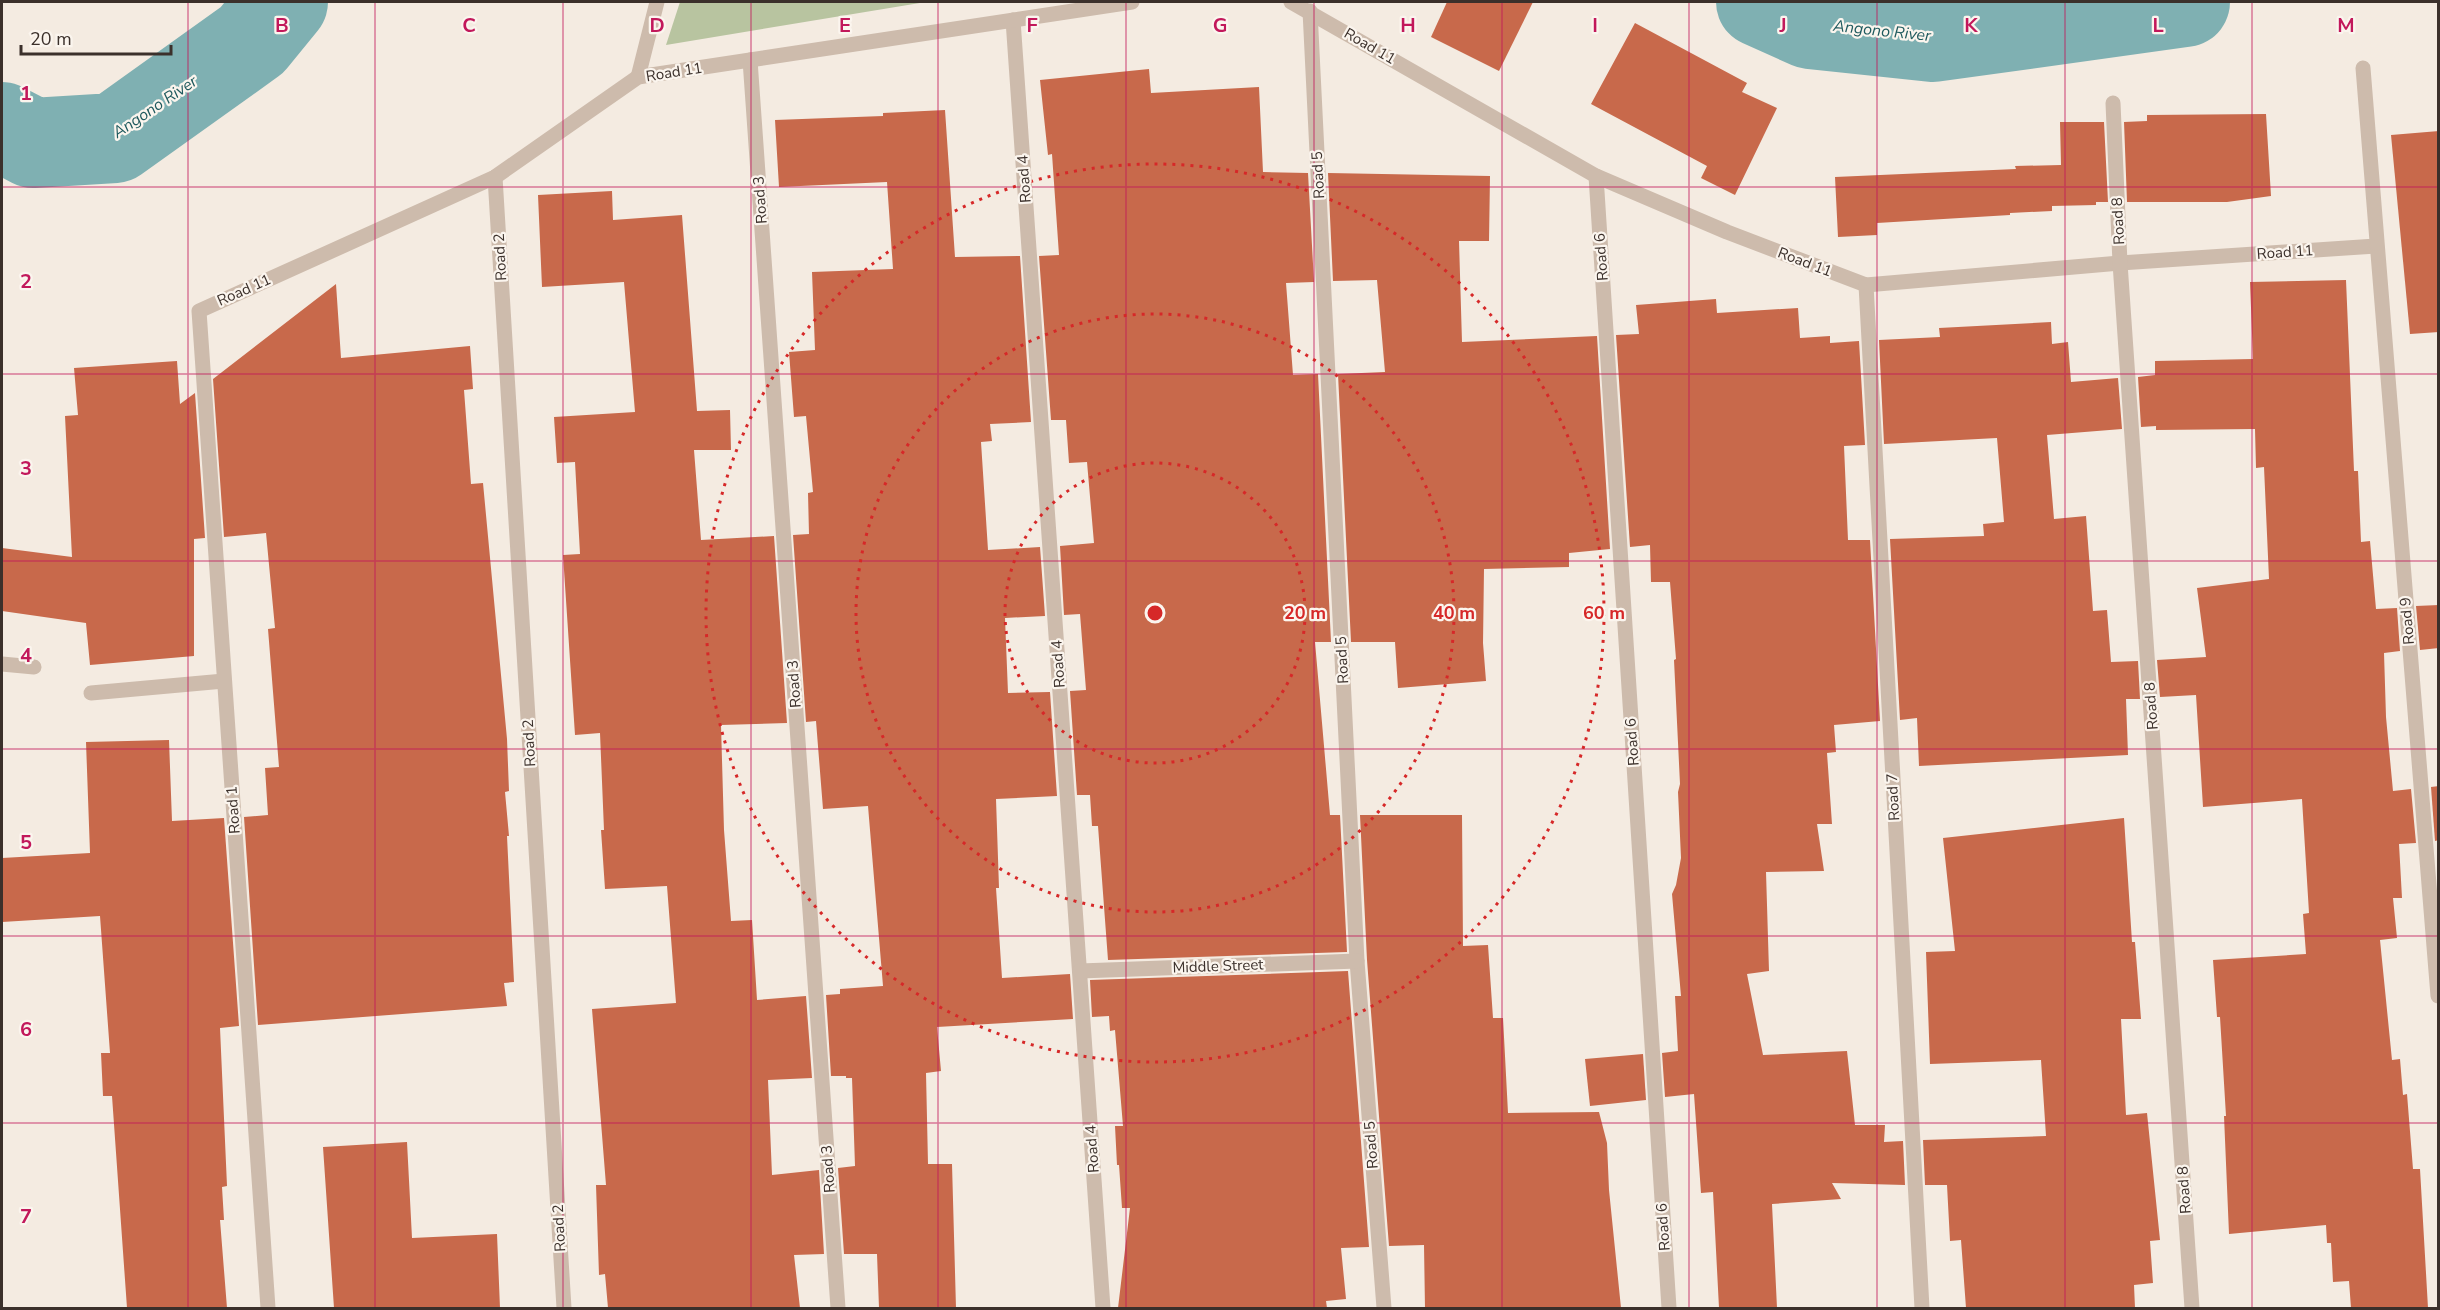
<svg xmlns="http://www.w3.org/2000/svg" width="2440" height="1310" font-family="'Nunito Sans',sans-serif">
<style>
.green{fill:#b8c4a0}
.lines{fill:none;stroke-linecap:round;stroke-linejoin:round}
.river{stroke:#7fb0b2;stroke-width:90}
.building{fill:#c8694b}
.minor{stroke:#cdbbac;stroke-width:15}
.grid{fill:none;stroke:#c2185b;stroke-width:1.5;stroke-opacity:0.55}
.ring{fill:none;stroke:#d62828;stroke-width:3;stroke-dasharray:3 6}
.labels{text-anchor:middle;dominant-baseline:central;stroke-width:4.5;stroke-linejoin:round;paint-order:stroke}
.street-label{font-size:15px;fill:#3b302b;stroke:#fbf5ee}
.water-label{font-size:16px;font-style:italic;fill:#1f5a5e;stroke:#fbf5ee}
.grid-label{font-size:20px;text-anchor:middle;font-weight:bold;fill:#c2185b;stroke:#fbf5ee;stroke-width:4.5;stroke-linejoin:round;paint-order:stroke}
.centre{fill:#d62828;stroke:#fbf5ee;stroke-width:3}
.ring-label{font-size:18px;text-anchor:middle;font-weight:bold;fill:#d62828;stroke:#fbf5ee;stroke-width:4.5;stroke-linejoin:round;paint-order:stroke}
</style>
<rect width="100%" height="100%" fill="#f4ebe1"/>
<polygon class="green" points="680,2 926,2 666,45"/>
<g class="lines">
<g class="river">
<polyline points="1761,2 1810,24 1933,37 2185,2"/>
<polyline points="2,127 33,143 115,138 252,40 283,2"/>
</g>
</g>
<g class="building">
<polygon points="1447,2 1533,2 1499,71 1431,37"/>
<polygon points="1635,23 1747,83 1742,92 1777,108 1735,195 1701,178 1707,166 1591,104"/>
<polygon points="1149,69 1151,93 1259,87 1263,172 1308,173 1314,282 1286,283 1293,375 1318,374 1331,642 1315,642 1330,815 1340,815 1347,952 1108,960 1098,826 1092,826 1090,795 1077,795 1070,691 1086,690 1080,614 1064,615 1060,546 1094,543 1087,462 1069,463 1066,420 1051,420 1039,256 1059,255 1052,154 1048,155 1040,80"/>
<polygon points="945,110 955,257 1020,256 1031,422 990,424 992,441 981,442 988,550 1040,547 1045,616 1005,618 1008,693 1050,692 1057,796 996,799 999,888 996,888 1002,978 1070,974 1073,1019 937,1027 941,1071 926,1073 928,1164 952,1164 956,1308 879,1308 877,1254 844,1254 838,1168 855,1166 852,1078 846,1078 846,1076 831,1076 826,995 840,994 840,989 883,986 868,806 823,809 816,721 806,722 793,535 809,534 808,493 813,492 806,416 794,417 789,352 815,350 812,272 893,269 887,182 779,187 775,120 883,116 883,113"/>
<polygon points="2266,114 2271,196 2227,202 2127,202 2124,122 2147,121 2147,115"/>
<polygon points="2060,122 2104,122 2108,202 2096,202 2096,205 2052,206 2052,211 2010,213 2010,215 1877,223 1877,235 1838,237 1835,177 2016,169 2015,166 2061,165"/>
<polygon points="2439,131 2439,332 2410,334 2391,135"/>
<polygon points="1328,173 1490,176 1489,241 1459,241 1462,342 1597,336 1610,549 1569,553 1569,567 1484,569 1483,643 1486,681 1398,688 1395,642 1351,642 1338,374 1385,372 1377,280 1333,281"/>
<polygon points="612,191 613,220 682,215 697,411 730,410 731,450 694,450 701,540 774,536 787,723 721,725 724,830 731,921 752,920 757,1000 806,996 812,1078 768,1080 772,1175 819,1170 824,1254 794,1255 800,1308 608,1308 605,1274 599,1275 596,1185 606,1185 592,1009 676,1003 667,886 605,889 601,830 604,830 600,733 575,735 563,555 580,554 575,462 557,463 554,417 635,412 624,282 542,287 538,195"/>
<polygon points="2346,280 2354,471 2358,471 2361,542 2370,541 2376,609 2397,608 2400,651 2384,653 2386,717 2393,791 2411,789 2416,843 2399,844 2402,898 2393,898 2397,938 2380,940 2392,1060 2400,1059 2403,1095 2407,1094 2413,1169 2420,1169 2428,1308 2351,1308 2349,1281 2333,1282 2331,1243 2327,1243 2326,1225 2229,1234 2224,1116 2226,1116 2220,1017 2217,1017 2213,960 2306,954 2303,914 2309,913 2302,799 2203,807 2196,695 2160,697 2157,660 2206,657 2197,588 2269,579 2264,467 2256,468 2255,429 2156,430 2156,426 2141,427 2138,377 2155,375 2155,361 2253,359 2250,282"/>
<polygon points="336,284 341,358 470,346 473,389 464,390 471,484 483,483 507,739 509,791 505,792 509,836 507,836 514,982 504,983 507,1006 258,1025 244,817 268,815 265,768 279,767 268,629 275,628 266,533 224,537 213,379"/>
<polygon points="1716,299 1717,313 1798,308 1800,338 1830,336 1830,343 1859,341 1865,445 1844,446 1848,540 1870,540 1880,721 1834,725 1836,752 1827,753 1832,824 1817,824 1824,871 1766,872 1769,971 1747,974 1763,1055 1847,1051 1855,1125 1885,1125 1884,1142 1903,1141 1905,1185 1832,1183 1841,1199 1772,1204 1777,1308 1719,1308 1713,1192 1701,1193 1694,1094 1665,1097 1662,1053 1678,1051 1675,996 1681,996 1672,894 1676,885 1681,858 1678,792 1680,784 1674,660 1676,659 1670,582 1651,582 1650,545 1630,547 1616,335 1639,334 1636,305"/>
<polygon points="2051,322 2052,344 2068,342 2071,382 2118,378 2122,429 2047,435 2054,519 2086,516 2093,611 2107,610 2111,662 2138,661 2140,699 2126,699 2128,755 1919,766 1917,718 1900,720 1890,539 1984,536 1983,524 2004,522 1997,438 1884,444 1879,340 1940,337 1939,328"/>
<polygon points="177,361 180,404 195,393 205,538 194,539 194,656 90,665 86,623 2,611 2,548 72,557 65,416 78,415 74,368"/>
<polygon points="2439,605 2439,648 2420,650 2416,606"/>
<polygon points="169,740 172,821 224,818 239,1026 220,1028 227,1186 222,1187 224,1220 220,1220 227,1308 127,1308 112,1096 103,1096 101,1053 110,1053 100,916 2,922 2,858 90,853 86,742"/>
<polygon points="2439,786 2439,840 2435,841 2431,787"/>
<polygon points="1360,815 1462,815 1463,946 1488,945 1493,1018 1503,1018 1508,1113 1599,1112 1607,1143 1609,1190 1621,1308 1425,1308 1424,1245 1389,1246 1367,960"/>
<polygon points="2124,818 2132,942 2135,942 2141,1019 2121,1019 2126,1115 2147,1113 2160,1240 2150,1241 2153,1283 2134,1285 2135,1308 1966,1308 1961,1240 1950,1241 1947,1185 1925,1185 1923,1140 2046,1136 2041,1060 1930,1064 1926,952 1955,951 1943,838"/>
<polygon points="1348,971 1369,1247 1341,1248 1346,1299 1326,1301 1327,1308 1118,1308 1130,1208 1122,1208 1119,1165 1117,1165 1115,1126 1123,1126 1115,1030 1110,1031 1109,1016 1092,1017 1090,980"/>
<polygon points="1643,1054 1646,1100 1590,1106 1585,1059"/>
<polygon points="407,1142 412,1238 497,1234 500,1308 334,1308 323,1147"/>
</g>
<g class="lines">
<g class="minor">
<polyline points="1291,2 1596,176 1727,232 1866,285 2120,263 2376,246"/>
<polyline points="1310,11 1357,961 1384,1308"/>
<polyline points="1013,20 1103,1308"/>
<polyline points="750,60 838,1308"/>
<polyline points="2363,68 2438,996"/>
<polyline points="638,77 657,2"/>
<polyline points="2113,103 2120,263 2192,1308"/>
<polyline points="1596,176 1669,1308"/>
<polyline points="495,177 564,1308"/>
<polyline points="1866,285 1922,1308"/>
<polyline points="2,664 34,667"/>
<polyline points="91,693 224,681"/>
<polyline points="1080,971 1357,961"/>
<polyline points="268,1308 199,311 495,177 638,77 1132,2"/>
</g>
</g>
<path class="grid" d="M188,2V1308M375,2V1308M563,2V1308M751,2V1308M938,2V1308M1126,2V1308M1314,2V1308M1502,2V1308M1689,2V1308M1877,2V1308M2065,2V1308M2252,2V1308M2,187H2438M2,374H2438M2,561H2438M2,749H2438M2,936H2438M2,1123H2438"/>
<g class="ring">
<circle cx="1155" cy="613" r="150"/>
<circle cx="1155" cy="613" r="299"/>
<circle cx="1155" cy="613" r="449"/>
</g>
<g class="labels">
<g class="street-label">
<text transform="translate(1370 46) rotate(30)">Road 11</text>
<text transform="translate(674 72) rotate(-9)">Road 11</text>
<text transform="translate(1318 175) rotate(-93)">Road 5</text>
<text transform="translate(1024 179) rotate(-94)">Road 4</text>
<text transform="translate(760 200) rotate(-94)">Road 3</text>
<text transform="translate(2118 221) rotate(-93)">Road 8</text>
<text transform="translate(2285 252) rotate(-4)">Road 11</text>
<text transform="translate(500 257) rotate(-93)">Road 2</text>
<text transform="translate(1601 257) rotate(-94)">Road 6</text>
<text transform="translate(1805 262) rotate(21)">Road 11</text>
<text transform="translate(244 290) rotate(-24)">Road 11</text>
<text transform="translate(2407 621) rotate(-95)">Road 9</text>
<text transform="translate(1342 660) rotate(-93)">Road 5</text>
<text transform="translate(1058 664) rotate(-94)">Road 4</text>
<text transform="translate(794 684) rotate(-94)">Road 3</text>
<text transform="translate(2151 706) rotate(-94)">Road 8</text>
<text transform="translate(1632 742) rotate(-94)">Road 6</text>
<text transform="translate(529 743) rotate(-93)">Road 2</text>
<text transform="translate(1893 797) rotate(-93)">Road 7</text>
<text transform="translate(233 810) rotate(-94)">Road 1</text>
<text transform="translate(1218 966) rotate(-2)">Middle Street</text>
<text transform="translate(1371 1145) rotate(-94)">Road 5</text>
<text transform="translate(1092 1149) rotate(-94)">Road 4</text>
<text transform="translate(828 1169) rotate(-94)">Road 3</text>
<text transform="translate(2184 1190) rotate(-94)">Road 8</text>
<text transform="translate(1663 1227) rotate(-94)">Road 6</text>
<text transform="translate(559 1228) rotate(-93)">Road 2</text>
</g>
<g class="water-label">
<text transform="translate(1882 31) rotate(6)">Angono River</text>
<text transform="translate(155 107) rotate(-34)">Angono River</text>
</g>
</g>
<g class="grid-label">
<text x="282" y="32">B</text>
<text x="469" y="32">C</text>
<text x="657" y="32">D</text>
<text x="845" y="32">E</text>
<text x="1032" y="32">F</text>
<text x="1220" y="32">G</text>
<text x="1408" y="32">H</text>
<text x="1595" y="32">I</text>
<text x="1783" y="32">J</text>
<text x="1971" y="32">K</text>
<text x="2158" y="32">L</text>
<text x="2346" y="32">M</text>
<text x="26" y="100">1</text>
<text x="26" y="288">2</text>
<text x="26" y="475">3</text>
<text x="26" y="662">4</text>
<text x="26" y="849">5</text>
<text x="26" y="1036">6</text>
<text x="26" y="1223">7</text>
</g>
<circle cx="1155" cy="613" r="9" class="centre"/>
<g class="ring-label">
<text x="1305" y="619">20 m</text>
<text x="1454" y="619">40 m</text>
<text x="1604" y="619">60 m</text>
</g>
<rect width="2440" height="1310" fill="none" stroke="#3b302b" stroke-width="6"/>
<path d="M21 45v9h150v-9" fill="none" stroke="#3b302b" stroke-width="3"/>
<text x="30" y="45" font-size="18" fill="#3b302b" stroke="#fbf5ee" stroke-width="4.5" paint-order="stroke">20 m</text>
</svg>
